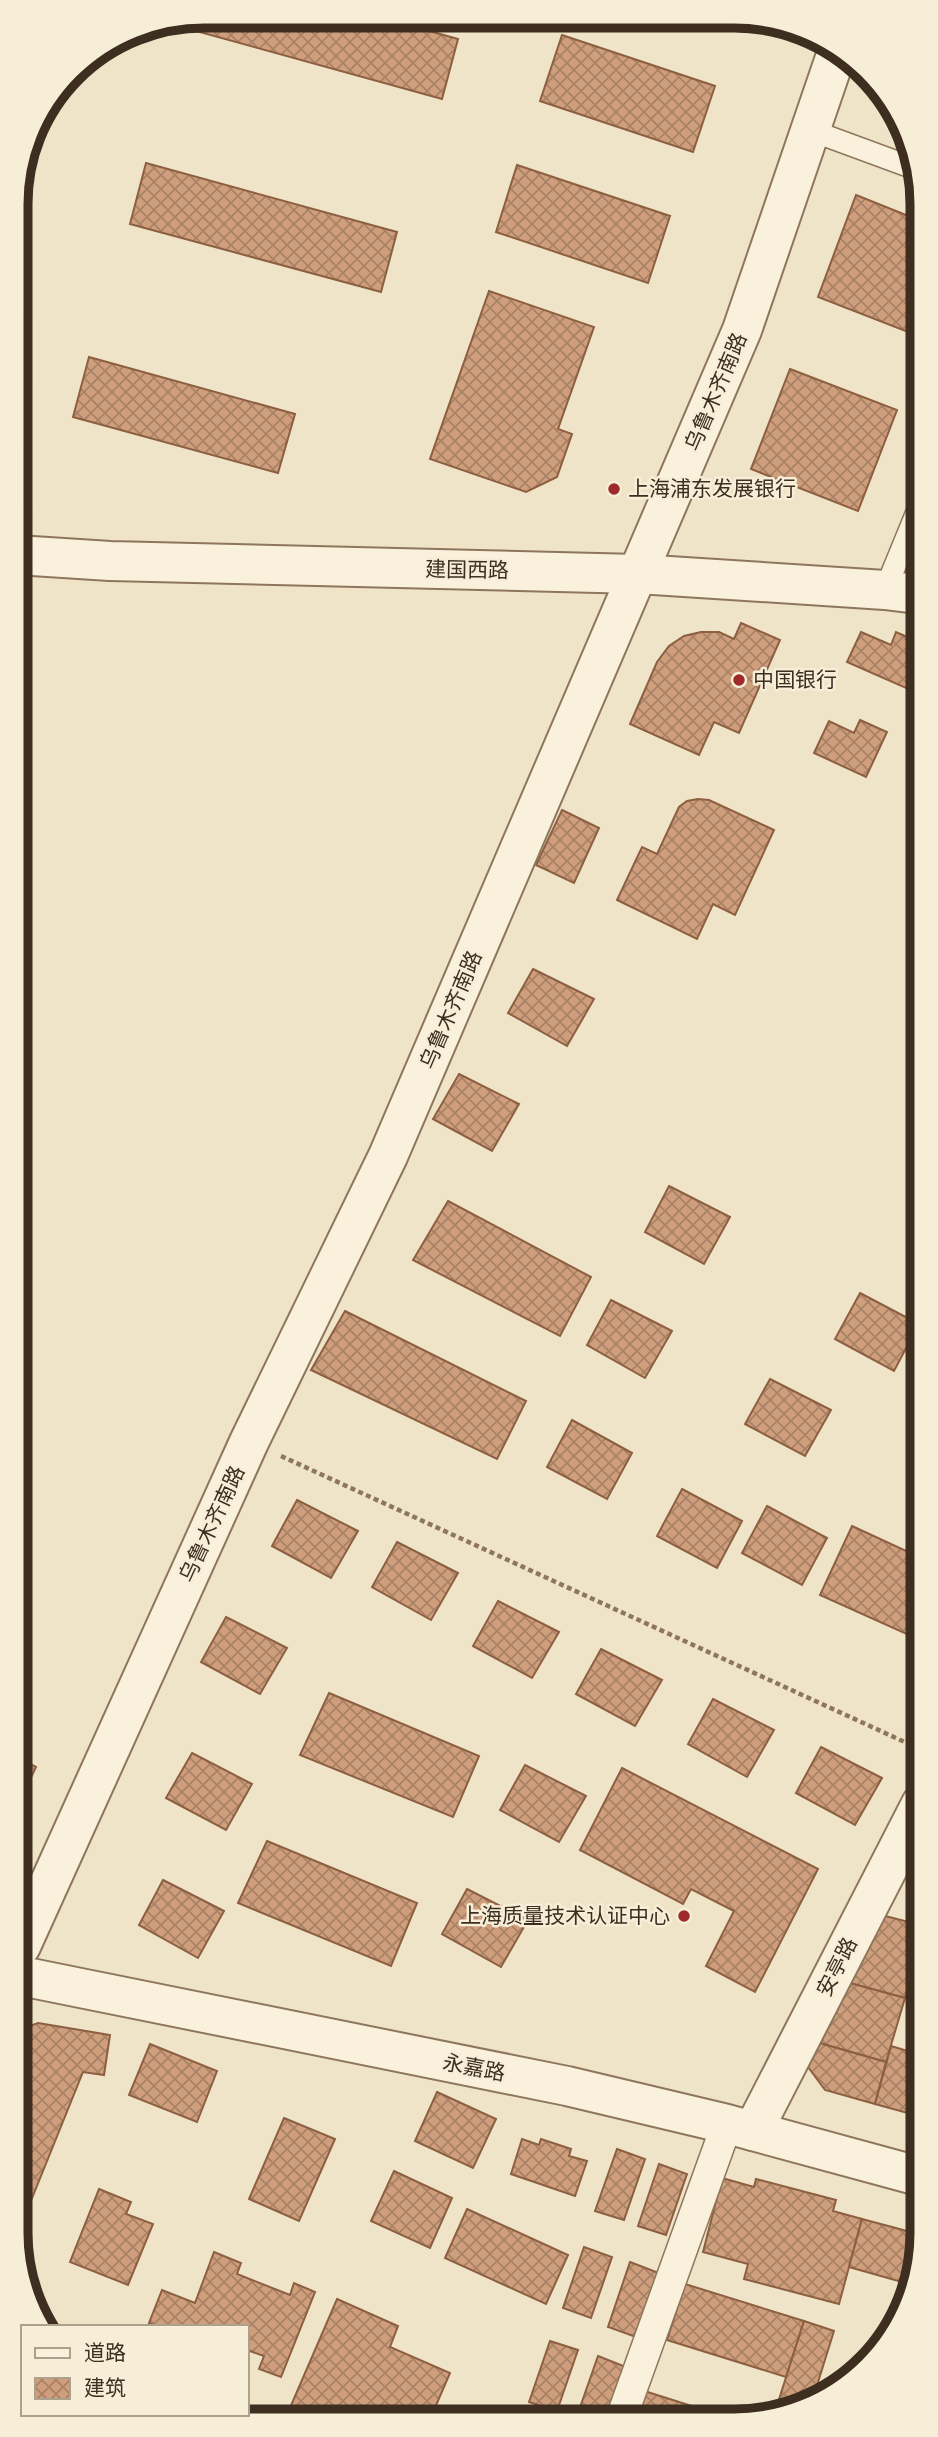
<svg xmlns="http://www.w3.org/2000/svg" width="938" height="2437" font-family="'Libre Baskerville','Noto Sans SC',serif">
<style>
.building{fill:url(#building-cross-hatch);stroke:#8d5f41;stroke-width:2}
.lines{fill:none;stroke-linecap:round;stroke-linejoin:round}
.service-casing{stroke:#8d765c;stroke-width:24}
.pedestrian-casing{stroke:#8d765c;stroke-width:33}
.minor-casing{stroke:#8d765c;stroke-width:42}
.tertiary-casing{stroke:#8d765c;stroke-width:42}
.path{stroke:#8d765c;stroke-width:4.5;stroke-dasharray:5 3.5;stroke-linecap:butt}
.service{stroke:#faf1dc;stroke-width:21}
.pedestrian{stroke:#faf1dc;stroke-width:30}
.minor{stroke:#faf1dc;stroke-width:38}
.tertiary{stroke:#faf1dc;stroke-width:38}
.poi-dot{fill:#9e2a2b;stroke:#f7eed8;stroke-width:2.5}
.labels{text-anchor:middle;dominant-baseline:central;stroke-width:5;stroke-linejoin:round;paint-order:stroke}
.street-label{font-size:21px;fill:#3d2e20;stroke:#f7eed8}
.poi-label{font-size:21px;fill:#3d2e20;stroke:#f7eed8;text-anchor:start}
.rim{fill:none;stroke:#3d2e20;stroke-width:9}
</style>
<defs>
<pattern id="building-cross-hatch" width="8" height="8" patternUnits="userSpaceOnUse" patternTransform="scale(1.75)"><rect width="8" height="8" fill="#cf9f7d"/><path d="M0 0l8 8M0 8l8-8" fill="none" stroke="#a98266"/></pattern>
</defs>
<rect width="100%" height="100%" fill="#f0e4c8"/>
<g class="building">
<polygon points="204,16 379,17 458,39 442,99 178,26 179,21"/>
<polygon points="562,35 715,86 693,152 540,101"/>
<polygon points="146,163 397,232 381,292 130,224"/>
<polygon points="517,165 670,216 648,283 496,232"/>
<polygon points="856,195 916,219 916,335 818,297"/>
<polygon points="489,291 594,327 558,429 572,434 557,477 526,492 430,459"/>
<polygon points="89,357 295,414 278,473 73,417"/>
<polygon points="790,369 897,410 858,511 751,469"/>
<polygon points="741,623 780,640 739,733 714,722 699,755 630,724 657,662 669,646 684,636 701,632 719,632 734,639"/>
<polygon points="861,632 891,645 896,632 917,641 917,661 906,688 847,662"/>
<polygon points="860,720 887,732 866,777 814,753 829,721 854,733"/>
<polygon points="698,799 709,800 774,830 735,915 713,904 697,939 617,900 642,847 657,854 679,807 687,801"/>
<polygon points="562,810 599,828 574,883 536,865"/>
<polygon points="533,969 594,999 567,1046 508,1013"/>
<polygon points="459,1074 519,1104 492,1151 433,1119"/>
<polygon points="669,1186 730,1217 704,1264 645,1232"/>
<polygon points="448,1201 591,1277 560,1336 413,1260"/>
<polygon points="860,1293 919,1324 894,1371 835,1339"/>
<polygon points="611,1300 672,1331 645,1378 587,1345"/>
<polygon points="345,1311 526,1401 497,1459 311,1370"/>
<polygon points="20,1374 31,1381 20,1400"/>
<polygon points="770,1379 831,1410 805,1456 745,1424"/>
<polygon points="572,1420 632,1453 607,1499 547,1467"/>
<polygon points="682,1489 742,1521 717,1568 657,1536"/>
<polygon points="297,1500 358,1531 331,1578 272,1546"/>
<polygon points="767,1506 827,1538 802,1585 742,1553"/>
<polygon points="852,1526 906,1551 912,1537 920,1533 920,1640 820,1595"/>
<polygon points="397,1542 458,1573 431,1620 372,1587"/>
<polygon points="498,1601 559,1632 532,1678 473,1646"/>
<polygon points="226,1617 287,1648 260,1694 201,1662"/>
<polygon points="601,1649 662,1680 635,1726 576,1694"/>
<polygon points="329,1693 479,1756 453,1817 300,1755"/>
<polygon points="713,1699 774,1730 747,1777 688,1744"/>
<polygon points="821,1747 882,1778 855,1825 796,1793"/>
<polygon points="192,1753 252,1784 226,1830 166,1798"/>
<polygon points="21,1759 36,1767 21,1799"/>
<polygon points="525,1765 586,1796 559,1842 500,1810"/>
<polygon points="622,1768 818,1869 755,1992 706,1966 734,1911 691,1889 683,1904 580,1850"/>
<polygon points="267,1841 417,1903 391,1966 238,1903"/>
<polygon points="163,1880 224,1911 198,1958 139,1925"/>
<polygon points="467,1889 528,1920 501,1967 442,1934"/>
<polygon points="881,1915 921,1925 921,1944 905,1998 846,1982"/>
<polygon points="846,1982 905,1998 886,2062 816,2042"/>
<polygon points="38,2023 110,2035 104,2075 83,2072 22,2223 21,2029"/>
<polygon points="816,2042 886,2062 875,2104 825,2090 805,2063"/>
<polygon points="150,2044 217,2071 197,2122 129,2095"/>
<polygon points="891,2046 921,2055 922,2117 875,2104"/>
<polygon points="437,2092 496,2119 473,2168 415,2141"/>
<polygon points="284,2118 335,2139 299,2221 249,2199"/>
<polygon points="522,2139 539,2145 541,2139 571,2149 569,2156 587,2161 575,2196 511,2174"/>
<polygon points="617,2149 645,2159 624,2220 595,2211"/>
<polygon points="659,2164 687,2174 666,2235 638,2226"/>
<polygon points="394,2171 452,2198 430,2248 371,2221"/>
<polygon points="722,2178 754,2187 756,2179 836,2200 833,2211 862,2219 839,2304 744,2279 748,2264 703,2252"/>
<polygon points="99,2189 131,2202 126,2214 153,2224 128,2285 70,2262"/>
<polygon points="467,2209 568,2255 546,2304 445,2258"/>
<polygon points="862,2219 922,2235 909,2284 849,2267"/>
<polygon points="584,2247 612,2257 591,2318 563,2308"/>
<polygon points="214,2252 241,2263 237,2274 290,2295 294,2283 315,2292 281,2377 259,2369 264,2356 247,2350 247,2327 159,2327 149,2323 162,2290 195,2303"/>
<polygon points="630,2262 659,2273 636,2337 608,2327"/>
<polygon points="685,2284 804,2321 786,2377 667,2340"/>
<polygon points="337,2299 398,2326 390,2347 450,2373 431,2417 286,2417"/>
<polygon points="804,2321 834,2331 814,2395 782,2415 774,2415"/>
<polygon points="550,2341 578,2350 557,2411 529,2402"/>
<polygon points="598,2356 626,2367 609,2416 577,2416"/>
<polygon points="635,2388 720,2415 626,2416"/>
</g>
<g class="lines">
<defs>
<g id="service">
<polyline points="810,130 916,169"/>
<polyline points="885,590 917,512"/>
</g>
<polyline id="pedestrian" points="622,2416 727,2124"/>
<g id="minor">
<polyline points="21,1976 567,2086 727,2124 922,2177"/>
<polyline points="753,2131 921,1804"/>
</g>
<g id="tertiary">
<polyline points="17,555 110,561 638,574 885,590 917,594"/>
<polyline points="21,1946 249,1442 388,1156 742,330 836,55"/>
</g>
</defs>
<use href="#service" class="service-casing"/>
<use href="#pedestrian" class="pedestrian-casing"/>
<use href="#minor" class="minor-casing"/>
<use href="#tertiary" class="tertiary-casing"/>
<polyline class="path" points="281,1456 920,1749"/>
<use href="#service" class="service"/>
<use href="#pedestrian" class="pedestrian"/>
<use href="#minor" class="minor"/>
<use href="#tertiary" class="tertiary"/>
</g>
<g class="poi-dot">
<circle cx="614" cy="489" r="7"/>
<circle cx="739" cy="680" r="7"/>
<circle cx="684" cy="1916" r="7"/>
</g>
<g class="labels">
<g class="street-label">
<text transform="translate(716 392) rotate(-67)">乌鲁木齐南路</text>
<text transform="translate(467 570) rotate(1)">建国西路</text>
<text transform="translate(451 1010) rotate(-67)">乌鲁木齐南路</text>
<text transform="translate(212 1524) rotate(-65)">乌鲁木齐南路</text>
<text transform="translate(837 1967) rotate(-63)">安亭路</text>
<text transform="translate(474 2068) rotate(11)">永嘉路</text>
</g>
<g class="poi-label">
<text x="628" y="489">上海浦东发展银行</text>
<text x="753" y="680">中国银行</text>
<text x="670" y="1916" text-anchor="end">上海质量技术认证中心</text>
</g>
</g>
<path d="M0 0H938V2437H0ZM204 28H734A176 176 0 0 1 910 204V2233A176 176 0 0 1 734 2409H204A176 176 0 0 1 28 2233V204A176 176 0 0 1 204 28Z" fill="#f7eed8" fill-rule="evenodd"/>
<path class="rim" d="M204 28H734A176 176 0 0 1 910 204V2233A176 176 0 0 1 734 2409H204A176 176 0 0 1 28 2233V204A176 176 0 0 1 204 28Z"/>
<rect x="21" y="2325" width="228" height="91" fill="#f7eed8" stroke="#ada18e" stroke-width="2"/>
<rect x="35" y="2348" width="35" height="10" fill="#faf1dc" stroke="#ada18e" stroke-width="2"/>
<text x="84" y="2360" font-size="21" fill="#3d2e20">道路</text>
<rect x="35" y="2378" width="35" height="21" fill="url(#building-cross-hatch)" stroke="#ada18e" stroke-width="2"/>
<text x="84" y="2395" font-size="21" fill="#3d2e20">建筑</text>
</svg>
